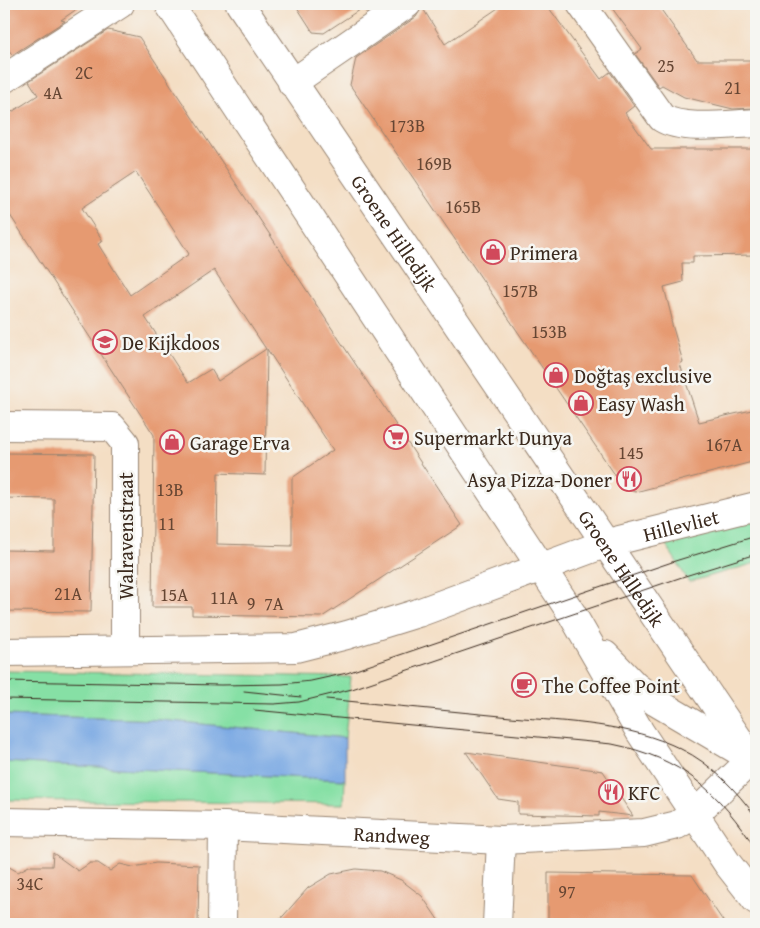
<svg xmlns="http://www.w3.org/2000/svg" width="760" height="928" font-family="'Gentium Book Plus',serif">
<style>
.green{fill:#86e0a5;stroke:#608562}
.water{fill:#7aa9e3;stroke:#5a6a80}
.building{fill:#e69a71;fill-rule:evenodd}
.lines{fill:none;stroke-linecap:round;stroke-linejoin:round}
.minor-casing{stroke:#988471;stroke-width:30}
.tertiary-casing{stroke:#988471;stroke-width:30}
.minor{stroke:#fff;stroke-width:28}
.tertiary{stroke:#fff;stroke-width:28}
.tram{stroke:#3b2a1e;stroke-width:1}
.labels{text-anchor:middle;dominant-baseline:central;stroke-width:5;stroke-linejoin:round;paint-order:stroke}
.number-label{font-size:18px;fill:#664633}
.street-label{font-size:20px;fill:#3b2a1e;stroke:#f6f6f2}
.poi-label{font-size:20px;fill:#3b2a1e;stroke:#f6f6f2;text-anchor:start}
</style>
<rect width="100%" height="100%" fill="#f6f6f2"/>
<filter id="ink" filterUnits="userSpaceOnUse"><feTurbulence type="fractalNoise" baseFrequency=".02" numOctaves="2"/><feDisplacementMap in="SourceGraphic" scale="10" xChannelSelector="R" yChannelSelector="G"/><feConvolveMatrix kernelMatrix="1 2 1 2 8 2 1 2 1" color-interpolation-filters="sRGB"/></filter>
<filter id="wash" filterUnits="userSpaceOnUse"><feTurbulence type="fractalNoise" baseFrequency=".0096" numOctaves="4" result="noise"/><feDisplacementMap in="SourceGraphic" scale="20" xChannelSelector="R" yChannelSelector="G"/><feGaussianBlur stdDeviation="1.12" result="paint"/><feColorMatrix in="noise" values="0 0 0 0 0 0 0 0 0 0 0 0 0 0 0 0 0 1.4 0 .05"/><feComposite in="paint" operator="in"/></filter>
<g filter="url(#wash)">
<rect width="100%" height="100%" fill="#f4dec4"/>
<g class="green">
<polygon points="756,521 756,563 689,582 665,543"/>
<polygon points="4,671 351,677 345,738 160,720 4,715"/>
<polygon points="4,762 345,780 344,804 4,800"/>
</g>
<polygon class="water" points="4,715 160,720 345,738 345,780 4,762"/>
<g id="blocks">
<g class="building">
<polygon points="4,4 84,4 61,20 65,21 12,55 4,42"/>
<polygon points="295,4 380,4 366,13 368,4 324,33 313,32"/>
<polygon points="504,4 546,4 601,79 610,72 634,106 625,113 651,149 756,149 756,255 693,256 693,263 682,263 683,282 664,287 672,319 671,321 683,362 680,364 699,422 756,409 756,461 635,492 624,488 350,85 356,58 416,17 422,7 445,44"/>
<polygon points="609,4 657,4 697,60 756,60 756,108 733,109 684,97 662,85 659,87 635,54 642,49"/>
<path d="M108,30L139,37L462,525L322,617L192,615V607H152L154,435L4,206V117L38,95L29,81ZM136,172L189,254L130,295L98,244L103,241L82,208ZM214,270L266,349L218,381L211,369L188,383L145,317ZM267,349L333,450L292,478V546L217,544L218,473L265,475Z"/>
<polygon points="4,453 94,454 91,612 4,611 4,550 54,551 54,499 4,498"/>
<polygon points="466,752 603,771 633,816 599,812 599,816 518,814 518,802 498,799"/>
<polygon points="53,853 78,871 90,863 98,863 110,871 120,864 133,867 156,863 199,865 198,924 4,924 4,864 18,872 29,866 52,866"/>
<polygon points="356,869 380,871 401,880 422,896 441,924 276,924 308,888 331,874"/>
<polygon points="548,873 692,875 725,924 548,924"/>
</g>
</g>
</g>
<g filter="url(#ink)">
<use href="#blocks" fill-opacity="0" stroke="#988471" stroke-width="1"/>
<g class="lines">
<defs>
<g id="minor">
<path d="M581,4L662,118C683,131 730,124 756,123"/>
<polyline points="4,79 120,4"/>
<polyline points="292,83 407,4"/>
<polyline points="4,426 112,427 125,443 125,649"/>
<path id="s1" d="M607,543L756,506"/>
<polyline points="222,924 223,826"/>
<polyline points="497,924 501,840"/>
</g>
<g id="tertiary">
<polyline points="169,4 572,614 640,732 727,863 756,900"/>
<path id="s2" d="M240,4L756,765"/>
<polyline points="4,652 296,648 347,635 418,613 607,543"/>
<polyline points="605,655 635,686 656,702 746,755"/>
<path id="s3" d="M4,822L223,826L501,840L644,833L677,825L695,814L752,759"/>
</g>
</defs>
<use href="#minor" class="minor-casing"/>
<use href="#tertiary" class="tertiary-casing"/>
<use href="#minor" class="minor"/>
<use href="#tertiary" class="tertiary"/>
<g class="tram">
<polyline points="4,681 221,685 282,684 311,681 347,673 675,561 756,536"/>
<polyline points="244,691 301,697"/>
<polyline points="4,699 274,704 299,702 352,689 685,576 756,554"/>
<path d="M326,699C388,705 450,711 511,717C569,722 628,723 681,749C712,764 736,790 756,817"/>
<path d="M254,710L612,744C682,758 718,791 756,849"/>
</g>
</g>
</g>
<defs>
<symbol id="shop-ring" viewBox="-11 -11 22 22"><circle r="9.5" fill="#f6f6f2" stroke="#d1495b" stroke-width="1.5"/><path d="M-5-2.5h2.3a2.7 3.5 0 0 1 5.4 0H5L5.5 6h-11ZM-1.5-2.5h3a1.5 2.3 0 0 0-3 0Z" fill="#d1495b"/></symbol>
<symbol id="school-ring" viewBox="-11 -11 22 22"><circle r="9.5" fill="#f6f6f2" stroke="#d1495b" stroke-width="1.5"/><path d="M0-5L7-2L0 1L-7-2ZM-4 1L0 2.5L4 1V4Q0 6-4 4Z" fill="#d1495b"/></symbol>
<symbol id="supermarket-ring" viewBox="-11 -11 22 22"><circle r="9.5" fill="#f6f6f2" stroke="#d1495b" stroke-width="1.5"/><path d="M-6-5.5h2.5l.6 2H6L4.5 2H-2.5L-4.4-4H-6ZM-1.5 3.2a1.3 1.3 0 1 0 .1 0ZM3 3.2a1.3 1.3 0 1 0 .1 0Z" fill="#d1495b"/></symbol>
<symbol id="restaurant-ring" viewBox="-11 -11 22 22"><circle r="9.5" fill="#f6f6f2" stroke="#d1495b" stroke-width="1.5"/><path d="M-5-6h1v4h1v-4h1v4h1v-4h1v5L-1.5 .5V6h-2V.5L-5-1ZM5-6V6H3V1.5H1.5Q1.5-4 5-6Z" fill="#d1495b"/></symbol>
<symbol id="cafe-ring" viewBox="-11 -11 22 22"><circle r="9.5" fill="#f6f6f2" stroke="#d1495b" stroke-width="1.5"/><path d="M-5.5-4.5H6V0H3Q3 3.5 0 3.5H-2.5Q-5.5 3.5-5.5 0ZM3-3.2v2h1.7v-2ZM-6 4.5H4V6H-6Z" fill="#d1495b"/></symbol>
</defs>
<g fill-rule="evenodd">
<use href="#shop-ring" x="479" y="238" width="28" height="28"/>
<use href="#school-ring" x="91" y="328" width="28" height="28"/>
<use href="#shop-ring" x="542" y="361" width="28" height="28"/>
<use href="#shop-ring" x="567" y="389" width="28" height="28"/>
<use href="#supermarket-ring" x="382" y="423" width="28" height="28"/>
<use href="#shop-ring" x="158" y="428" width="28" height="28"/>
<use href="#restaurant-ring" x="615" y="465" width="28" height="28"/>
<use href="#cafe-ring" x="510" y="671" width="28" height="28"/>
<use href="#restaurant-ring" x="597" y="778" width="28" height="28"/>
</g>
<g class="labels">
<g class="number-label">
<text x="666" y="65">25</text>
<text x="84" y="72">2C</text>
<text x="733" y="87">21</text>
<text x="53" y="92">4A</text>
<text x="407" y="125">173B</text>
<text x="434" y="163">169B</text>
<text x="463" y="206">165B</text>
<text x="520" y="290">157B</text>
<text x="549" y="331">153B</text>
<text x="724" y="444">167A</text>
<text x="631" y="452">145</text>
<text x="170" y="489">13B</text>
<text x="167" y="523">11</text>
<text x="68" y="593">21A</text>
<text x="174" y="594">15A</text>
<text x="224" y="597">11A</text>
<text x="251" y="603">9</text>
<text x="274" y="603">7A</text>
<text x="30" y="883">34C</text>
<text x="567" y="891">97</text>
</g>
<g class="street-label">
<text stroke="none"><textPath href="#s2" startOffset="276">Groene Hilledijk</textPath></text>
<text stroke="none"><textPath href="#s1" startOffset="76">Hillevliet</textPath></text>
<text transform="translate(125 536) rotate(-90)">Walravenstraat</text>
<text stroke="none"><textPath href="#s2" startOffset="681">Groene Hilledijk</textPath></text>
<text stroke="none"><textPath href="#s3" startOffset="388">Randweg</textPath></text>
</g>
<g class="poi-label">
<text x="510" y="252">Primera</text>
<text x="122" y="342">De Kijkdoos</text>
<text x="574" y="375">Doğtaş exclusive</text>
<text x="598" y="403">Easy Wash</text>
<text x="414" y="437">Supermarkt Dunya</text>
<text x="190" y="442">Garage Erva</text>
<text x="612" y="479" text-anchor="end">Asya Pizza-Doner</text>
<text x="542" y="685">The Coffee Point</text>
<text x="628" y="792">KFC</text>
</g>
</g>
<rect width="760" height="928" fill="none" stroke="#f6f6f2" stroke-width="20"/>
</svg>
